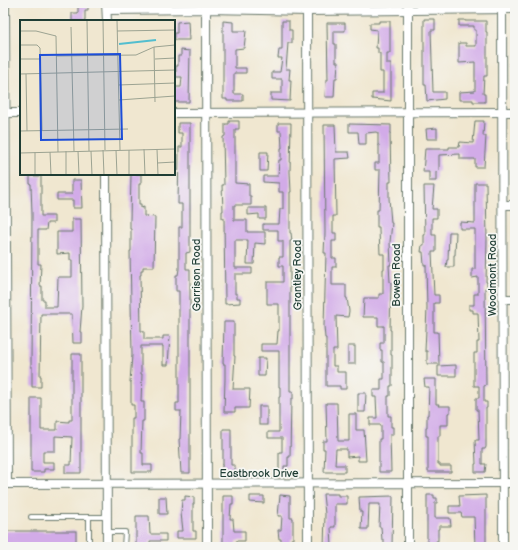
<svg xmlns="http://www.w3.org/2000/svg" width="518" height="550" font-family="'Balsamiq Sans',sans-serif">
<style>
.building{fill:#d2abe8}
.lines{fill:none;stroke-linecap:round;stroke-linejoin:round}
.lane-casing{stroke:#68786b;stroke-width:6}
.street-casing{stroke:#68786b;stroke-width:10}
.lane{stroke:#fff;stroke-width:4}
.street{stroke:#fff;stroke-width:8}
.labels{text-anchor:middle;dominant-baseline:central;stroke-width:3.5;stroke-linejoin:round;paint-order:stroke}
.street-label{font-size:11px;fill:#1f3d34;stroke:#f6f6f2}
.inset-river{fill:none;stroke:#53becf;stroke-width:2}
.inset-road{fill:none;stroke:#9ca392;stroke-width:1}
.view{fill:#1d4ed8;fill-opacity:0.15;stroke:#1d4ed8;stroke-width:2}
.inset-edge{fill:none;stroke:#1f3d34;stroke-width:2}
</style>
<rect width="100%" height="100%" fill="#f6f6f2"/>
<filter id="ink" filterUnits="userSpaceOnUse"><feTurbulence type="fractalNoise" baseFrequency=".025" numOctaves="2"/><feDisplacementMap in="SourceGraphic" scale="8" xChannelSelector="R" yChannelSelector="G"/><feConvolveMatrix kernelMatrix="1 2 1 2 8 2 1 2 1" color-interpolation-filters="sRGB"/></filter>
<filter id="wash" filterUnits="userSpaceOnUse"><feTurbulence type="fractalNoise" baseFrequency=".012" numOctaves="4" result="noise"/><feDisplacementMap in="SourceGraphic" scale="16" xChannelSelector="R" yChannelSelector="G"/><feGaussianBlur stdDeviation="0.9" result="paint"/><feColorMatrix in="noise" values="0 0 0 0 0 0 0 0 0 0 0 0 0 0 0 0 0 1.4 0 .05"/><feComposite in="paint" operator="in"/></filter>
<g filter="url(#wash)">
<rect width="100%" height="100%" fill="#f0e7d0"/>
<g id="blocks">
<g class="building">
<polygon points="78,3 88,3 88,10 85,10 85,21 72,21 72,13 78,13"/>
<polygon points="424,19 435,19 435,30 431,30 433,92 445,92 445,99 427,101 426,85 424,85"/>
<polygon points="459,20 465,20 465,21 486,21 486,32 487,32 487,76 484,76 483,94 485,94 485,102 473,102 473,100 459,100 459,92 475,91 475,62 459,63 459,43 466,43 466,46 476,46 476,30 474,30 474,26 459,26"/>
<polygon points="188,21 189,40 174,40 174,33 177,33 177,22"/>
<polygon points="223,21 233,22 233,31 246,31 244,48 235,49 235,68 246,68 246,73 234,73 234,94 243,94 243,101 227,101 227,99 223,99"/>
<polygon points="282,21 289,21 289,30 292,30 292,43 288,43 286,69 290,69 289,80 291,80 290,101 271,100 271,93 282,93 282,79 272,79 272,72 280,72 282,58 278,58 279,50 282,50"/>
<polygon points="379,21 390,21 390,53 387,53 387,64 391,64 391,101 372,99 372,93 383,93 383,72 380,72 380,53 378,53 378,48 376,48 377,30 370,29 370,23 379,23"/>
<polygon points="327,23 345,23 345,31 334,31 334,44 336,44 336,62 338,62 337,78 335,78 334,97 325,97 326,80 328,80"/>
<polygon points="181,50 190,51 189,102 174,102 174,87 181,87 182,77 176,77 176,66 178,66 178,56 181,56"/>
<polygon points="229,121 239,121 239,129 235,129 235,183 249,184 249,196 251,196 251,205 234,205 234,220 247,220 247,232 265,232 265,244 255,243 254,264 247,264 248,240 235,240 235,268 252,268 252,274 235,274 235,294 237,294 237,298 240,298 240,303 225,304 224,218 222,218 222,211 223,211 222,185 224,185 223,137 225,136 225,124 229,124"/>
<polygon points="475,121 484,121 483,136 486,136 484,167 475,167 475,159 460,159 460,154 439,155 439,171 436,172 436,181 429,181 429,172 423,172 425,149 449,149 449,147 459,147 460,142 473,143"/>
<polygon points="178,123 190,123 190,252 186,253 186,269 190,269 190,473 181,473 179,439 180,439 181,411 176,411 176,403 179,403 179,291 176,291 176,275 178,275 179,269 179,227 182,227 182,204 178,204 179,147 182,147 182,133 178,133"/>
<polygon points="278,123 291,123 290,172 291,192 290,192 290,233 291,233 292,241 290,241 290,391 293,391 293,399 291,399 290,457 288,457 288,466 284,466 284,473 279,473 279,452 282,452 282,438 268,438 268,432 279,432 279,397 280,397 280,387 279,387 279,351 261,351 261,344 277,344 278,331 279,331 279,304 267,304 267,282 283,282 283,266 279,266 279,257 283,257 283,241 278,241 278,230 263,230 263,224 279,224 280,209 283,209 283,192 279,192 279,183 263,182 263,176 278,176 279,160 281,160 281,148 282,148 281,131 278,131"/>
<polygon points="349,124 391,125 391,133 390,133 391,182 389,182 389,198 391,223 392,223 390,242 391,265 389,265 390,282 391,282 390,330 391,330 391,355 392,355 392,386 390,386 390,396 388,396 388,416 391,416 391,427 393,427 393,435 390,435 391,472 379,472 379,439 381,439 381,425 370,425 370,418 377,418 376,397 373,397 373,390 381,390 381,379 384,379 384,362 382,362 382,350 380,350 380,343 384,343 384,326 378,326 378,317 363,317 364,298 379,298 379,294 383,294 383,269 384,269 384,254 380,254 379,230 379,227 377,227 377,210 379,210 380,170 375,170 375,163 379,163 379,145 378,145 378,133 376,132 366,133 366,144 359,144 358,132 349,132"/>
<polygon points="324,125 335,125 336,152 349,152 350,158 335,159 336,216 333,216 333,233 336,233 336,241 332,241 332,258 336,258 336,267 332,267 332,285 346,285 346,298 347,298 349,311 348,317 336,316 337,350 333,350 333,366 337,366 337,372 346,372 346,389 340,389 340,386 326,386 326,338 325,338 324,326 326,253 324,253 325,233"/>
<polygon points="437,128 437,139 427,139 426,129"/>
<polygon points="260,152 268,152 267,171 260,171"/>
<polygon points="131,174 141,174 141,184 139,184 139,204 141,204 141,208 144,207 144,216 155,217 154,267 143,267 143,270 141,270 141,275 140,275 141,331 144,331 144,339 163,339 163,336 170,336 168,365 163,365 163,346 141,346 141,374 142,374 141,402 144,402 144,421 142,421 141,453 143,453 143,465 152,465 152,472 132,472 132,418 134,418 134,405 131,405 131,382 130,382 132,355 130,251 131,251 131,229 130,229 130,221"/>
<polygon points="30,176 41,176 41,216 54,216 54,223 47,223 46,230 38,230 38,264 41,264 40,286 42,286 42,300 45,300 45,307 57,307 58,277 72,277 72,260 70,260 70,253 57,254 57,232 72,232 72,219 81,219 82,306 80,332 82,332 82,343 73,343 72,314 41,314 40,376 41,376 41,387 32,387 32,366 31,366 32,214 31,184 30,184"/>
<polygon points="72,180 81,180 82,208 73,208 73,200 57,200 57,194 72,194"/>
<polygon points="475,183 486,183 487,240 486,282 487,282 487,288 485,288 486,385 484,386 484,402 487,402 487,408 486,408 486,447 485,449 482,449 482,464 486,464 485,472 475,472 475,464 476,464 475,440 479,440 478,410 476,410 476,398 479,398 479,386 474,386 474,353 477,353 477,342 479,342 478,313 473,313 473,310 469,310 469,305 474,305 474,294 478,294 478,277 472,278 472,269 475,269 475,229 460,229 460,222 475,223"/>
<polygon points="424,186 434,186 432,209 437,209 437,218 432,218 432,235 436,235 436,252 432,252 434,295 439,295 439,303 434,303 434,332 438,332 439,364 427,364 427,351 425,351 427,308 426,265 424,265 423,252 421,252 422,245 424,245 424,235 425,235"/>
<polygon points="248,208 266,208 266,219 259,219 259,214 248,215"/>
<polygon points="449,232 456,232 455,255 454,255 454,267 446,267 447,260 448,260"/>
<polygon points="224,322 234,322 234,356 235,356 233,389 250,389 249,408 235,408 235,412 224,412 225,379 225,364 223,364"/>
<rect x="348" y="346" width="7" height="18"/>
<polygon points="72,354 81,354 81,473 65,473 65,465 71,465 72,437 55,436 55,451 43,451 43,462 54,462 54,469 44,469 44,472 31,472 31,398 41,398 41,430 57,430 57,421 69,422 69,420 72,420"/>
<polygon points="258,358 266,358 265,376 258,376"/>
<polygon points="456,365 456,376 438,376 438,366"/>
<polygon points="424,379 436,379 436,404 439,404 438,406 450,406 450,413 448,413 448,425 440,425 440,436 438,436 438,464 440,464 440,466 451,466 451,472 428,472 428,436 426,436 426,427 427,427 427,415 428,415 429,387 425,387"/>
<polygon points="358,393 366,393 365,412 358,412"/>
<polygon points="326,403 337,403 338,441 349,441 349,414 356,414 356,430 364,430 366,461 358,461 358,456 347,457 347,449 336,449 335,465 345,465 345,472 324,472 325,449 323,449 323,441 327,441"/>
<rect x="259" y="406" width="8" height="19"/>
<polygon points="223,429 231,429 231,465 235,465 235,473 222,473 222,465 223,465"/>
<polygon points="323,494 338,494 338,496 347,496 347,504 335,504 335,527 331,527 332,547 324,547 325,514"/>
<polygon points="280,495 290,496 290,518 293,518 293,539 291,539 291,547 281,547 281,539 279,539 278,530 281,530 282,516 278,516"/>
<polygon points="427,495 434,495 434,498 437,498 437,503 435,503 435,518 450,518 451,526 439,526 439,529 438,529 438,541 436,541 436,547 427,547"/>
<polygon points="486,495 486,547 475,547 474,517 462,517 461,513 449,513 449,506 460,506 459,496"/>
<polygon points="185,496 194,497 194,504 193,504 193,531 196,531 196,538 177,538 177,531 183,531 181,513 182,500 185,500"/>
<polygon points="223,496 233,496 233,504 231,504 230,519 233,519 234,531 245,531 245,541 236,541 236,547 223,547"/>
<polygon points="250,496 264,496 264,503 250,502"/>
<polygon points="393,496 392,547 384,547 384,540 382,540 381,527 379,527 380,504 369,504 368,529 361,529 362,512 360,512 359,497"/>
<polygon points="159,497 166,497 167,514 159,514"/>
<polygon points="136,516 149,516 150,534 166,534 166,541 150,541 150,547 136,547"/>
<rect x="5" y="531" width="71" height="16"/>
</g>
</g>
</g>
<g filter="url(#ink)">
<use href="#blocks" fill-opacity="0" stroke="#68786b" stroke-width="1"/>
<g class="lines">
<defs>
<g id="lane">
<polyline points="31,517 107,517"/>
<polyline points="107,532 125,532 124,547"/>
<polyline points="89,547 89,517"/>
</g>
<g id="street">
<polyline points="5,3 7,484"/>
<polyline points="106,3 107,21"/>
<polyline points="206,3 207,547"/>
<polyline points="307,3 308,547"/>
<polyline points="502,3 503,547"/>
<polyline points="107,10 207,9 307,11 515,9"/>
<polyline points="3,113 21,113"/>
<polyline points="174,113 515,112"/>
<polyline points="106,174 107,547"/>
<polyline points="503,205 515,205"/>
<polyline points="503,299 515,299"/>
<polyline points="3,484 515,483"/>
<polyline points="408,547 408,3"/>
</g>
</defs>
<use href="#lane" class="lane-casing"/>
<use href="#street" class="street-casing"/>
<use href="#lane" class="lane"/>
<use href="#street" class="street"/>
</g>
</g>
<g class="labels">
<g class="street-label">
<text transform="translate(196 275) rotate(-90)">Garrison Road</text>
<text transform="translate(297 275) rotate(-90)">Grantley Road</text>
<text transform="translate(396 275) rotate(-90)">Bowen Road</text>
<text transform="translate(492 275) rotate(-90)">Woodmont Road</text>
<text x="259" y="473">Eastbrook Drive</text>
</g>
</g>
<g transform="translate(20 20)">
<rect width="155" height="155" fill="#f0e7d0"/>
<path class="inset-river" d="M99,24L136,20"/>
<path class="inset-road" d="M67,0L69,131M83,0L85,130M97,0L100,130M51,7L54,131M0,11H16L36,16L38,132M97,11L155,10M0,25H17L20,28L22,110M134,27L135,82M36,36L116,35L134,27L155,25M0,39H21M135,39L155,38M0,54L155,50M6,54L7,111M98,65L155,63M99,80L155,76M0,111L108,109M124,129L125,155M137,129L138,155M83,130L84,155M96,130L97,155M109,130V155M46,131V155M58,131L59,155M71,131L72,155M15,132V155M30,132L31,155M0,133L155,129M137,143L155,142"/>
<path class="view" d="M100,34L102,119L21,120L20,35Z"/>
<rect width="155" height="155" class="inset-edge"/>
</g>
<rect width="518" height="550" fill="none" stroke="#f6f6f2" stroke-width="16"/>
</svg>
